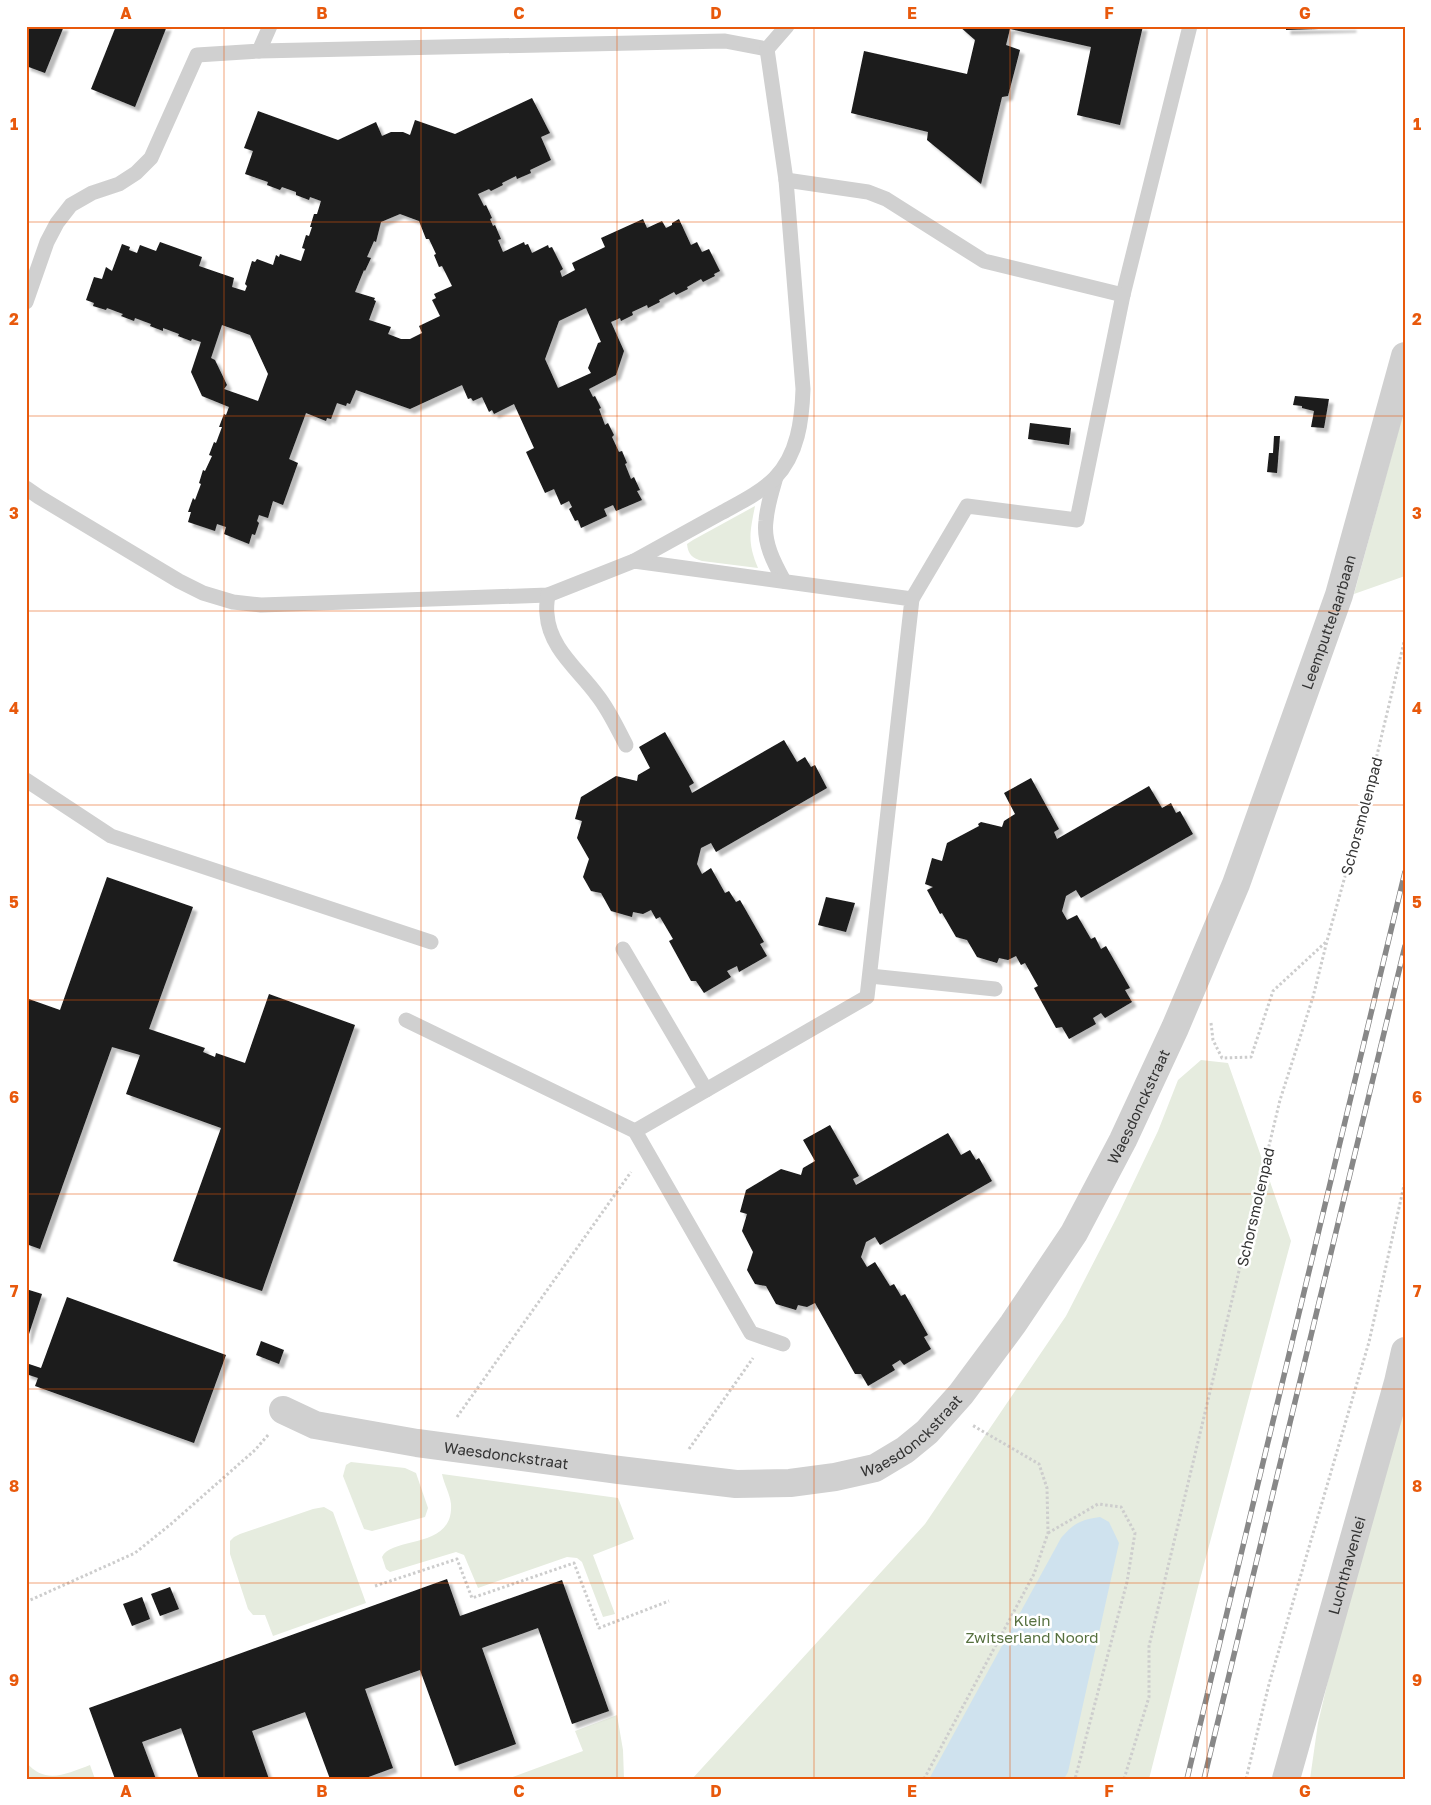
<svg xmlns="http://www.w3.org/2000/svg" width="1431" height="1805" font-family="'Golos Text',sans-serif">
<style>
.green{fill:#e6ecdf}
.water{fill:#cfe2ee}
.building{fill:#1a1a1a;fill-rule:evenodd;filter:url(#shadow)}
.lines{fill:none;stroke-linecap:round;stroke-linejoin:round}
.path{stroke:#cdcdcd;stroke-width:3;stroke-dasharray:2.5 2.5;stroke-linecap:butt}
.lane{stroke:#d0d0d0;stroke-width:15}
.street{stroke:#d0d0d0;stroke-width:28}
.rail-casing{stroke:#888;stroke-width:5.5}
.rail{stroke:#fff;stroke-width:4;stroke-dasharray:11;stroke-linecap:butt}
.grid{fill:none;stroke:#e8590c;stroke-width:1;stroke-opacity:0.55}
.labels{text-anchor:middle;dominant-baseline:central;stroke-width:5;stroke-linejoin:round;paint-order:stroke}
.street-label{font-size:15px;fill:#333;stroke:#fff}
.park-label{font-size:15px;fill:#56703f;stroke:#fff}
.neatline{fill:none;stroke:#e8590c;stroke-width:2}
.grid-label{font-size:16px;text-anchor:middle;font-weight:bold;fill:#e8590c}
</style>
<defs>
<filter id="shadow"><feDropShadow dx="4.5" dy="4.5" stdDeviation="1" flood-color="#0004"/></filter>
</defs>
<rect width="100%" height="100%" fill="#fff"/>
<g class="green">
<polygon points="1405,406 1405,576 1354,594"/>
<path d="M755,506C750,532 747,542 758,568L702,561C692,558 688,554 687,544L693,540Z"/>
<polygon points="1201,1060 1228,1063 1291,1241 1199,1583 1149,1779 692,1779 925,1524 1066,1316 1118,1215 1158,1131 1178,1080"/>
<polygon points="1405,1387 1405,1779 1310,1779 1318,1723 1365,1524"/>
<polygon points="351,1462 405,1468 416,1473 428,1508 425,1517 372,1531 364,1529 343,1476 346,1465"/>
<path d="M442,1474L618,1498L634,1539L593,1555L615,1614L603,1617L582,1562L577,1558L567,1557L478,1588L464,1555L456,1552L390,1572L386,1569L382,1557C392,1536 454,1550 451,1504C450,1494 444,1484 442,1474Z"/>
<polygon points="324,1507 333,1512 366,1603 273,1636 265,1615 253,1615 248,1609 230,1554 230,1541 234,1537 240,1534 313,1509"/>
<polygon points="617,1715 623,1750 624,1779 507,1779 583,1751 575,1731"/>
<path d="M26,1762C45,1785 66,1774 90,1765L95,1779H26Z"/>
</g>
<path class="water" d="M1100,1517L1109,1522L1119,1543L1068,1772L1064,1779H929L1061,1538C1074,1523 1080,1520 1100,1517Z"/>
<g class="building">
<polygon points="26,26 64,26 45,73 26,66"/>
<polygon points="116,26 167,26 135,107 91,89"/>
<polygon points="959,26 1143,26 1120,125 1077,115 1091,47 1010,29 1006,45 1020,50 1008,96 1002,97 981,184 927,140 928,132 851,113 864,51 967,74 975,40"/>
<polygon points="1286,26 1352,26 1352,28 1286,30"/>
<path d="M532,98L550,133L541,137L551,160L530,170L531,173L517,179L516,176L502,183L503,185L491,191L489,189L478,194L484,206L486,205L492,218L490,219L493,226L495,225L501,239L498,240L503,252L524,242L525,245L528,244L532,253L548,245L549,248L552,247L563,269L560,271L562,277L575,270L572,263L605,247L601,238L643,219L647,228L662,221L666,228L672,225V223L679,219L691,245L697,242L702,252L709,249L720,271L714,274L715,276L703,282L701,279L687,287L688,289L676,295L674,292L659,300L660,302L648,308L647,305L632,312L633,315L621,321L620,318L611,322L624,351L616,375L589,389L593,397L595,396L601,408L599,409L605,425L608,423L614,435L612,437L619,452L622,451L627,463L625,464L631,479L634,477L640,490L637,491L642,500L616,511L613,505L604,509L607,516L581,528L578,520L575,521L569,509L572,507L569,501L561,505L554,489L545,493L526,452L534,448L514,404L494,414L492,410L489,412L482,397L473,401L471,398L468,399L462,385L410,409L356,390L350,404L347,403L346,406L337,403L331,419L327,418L326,421L306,413L289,459L298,463L283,505L273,501L268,518L259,515L257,521L259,523L255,535L252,534L249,544L224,534L226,527L217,524L215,531L188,522L191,512H188L193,498L195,500L201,484L199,483L203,470L205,471L212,456L209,455L214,442L216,443L222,427H219L224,414L226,415L229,407L202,396L191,372L201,342L192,339L191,341L178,336L179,334L163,328V331L150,326L151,324L135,318L134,321L121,316L123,314L107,308L106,310L93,306L94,303L86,300L94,277L102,279L106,267L112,271L122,244L130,247L129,250L137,253L140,245L156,251L160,242L202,257L199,266L234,278L232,287L245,291L247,286L245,284L252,261L255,262L257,259L273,265L276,255L279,257L280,254L301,261L305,249L302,248L306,235L309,236L312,227H310L314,214H317L321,201L310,197L309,200L296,195V192L282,187L280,190L267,185L268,182L245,174L253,151L244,148L258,111L338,140L376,122L382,136L391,132H403L410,135L415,120L455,134ZM400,214L419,221L426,239H429L436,254L434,255L439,267L442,266L452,286L434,294L436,298L432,300L440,316L419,326L422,333L410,339H401L388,334L391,327L369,320L376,301L374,300L375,298L355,292L364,270L365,271L371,258L367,257L374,241L376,242L381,222ZM586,308L601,342L598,343L588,368L591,373L558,388L545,359L559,321ZM222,325L250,335L268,374L258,401L224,389L227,385L215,360L211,358Z"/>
<polygon points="1295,396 1329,399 1324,428 1311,427 1314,411 1302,408 1302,406 1293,405"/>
<polygon points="1030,423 1071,428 1069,445 1028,439"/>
<polygon points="1274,436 1280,436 1277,473 1267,472 1269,453 1273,453"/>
<polygon points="665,732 694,783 689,786 692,793 784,740 797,762 805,757 811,767 815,765 827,788 716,852 711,843 701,848 697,864 702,874 711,868 725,893 729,891 736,902 740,900 764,942 760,944 767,956 739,972 737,966 727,971 731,977 704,993 696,981 691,981 669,941 673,939 660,917 656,919 651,910 643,914 633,912 632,917 611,911 601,893 591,891 583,877 589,859 577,838 582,821 575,819 581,797 616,776 637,781 638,775 650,768 639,747"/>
<polygon points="1031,778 1059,829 1054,832 1057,839 1149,786 1162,808 1171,803 1176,813 1180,811 1193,834 1081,898 1076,890 1066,896 1062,911 1067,920 1077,915 1091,939 1095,937 1101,949 1106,946 1130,988 1125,990 1132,1002 1105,1018 1101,1013 1093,1018 1096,1024 1069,1039 1062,1027 1056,1028 1034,988 1038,986 1025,963 1021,965 1016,956 1008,960 999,958 997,963 977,957 967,940 956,937 942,913 940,914 927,890 933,887 925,884 932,858 942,861 947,843 979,826 978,824 981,822 1002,827 1004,821 1015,814 1004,793"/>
<polygon points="107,877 193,907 149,1029 205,1048 203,1052 215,1057 216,1053 245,1063 269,994 355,1025 262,1291 173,1261 221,1128 126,1094 140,1055 112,1047 40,1249 26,1244 26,998 60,1010"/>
<polygon points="826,897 855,903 846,932 818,925"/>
<polygon points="830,1125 859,1176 853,1179 856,1185 948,1133 961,1155 970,1150 976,1160 979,1158 992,1181 880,1245 875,1237 866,1242 861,1257 867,1267 875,1262 890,1286 894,1284 901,1296 905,1294 928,1335 924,1337 931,1349 904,1365 900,1360 892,1365 895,1370 868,1386 861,1374 855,1374 815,1303 807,1307 798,1305 796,1310 776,1304 766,1286 755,1284 747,1270 753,1252 742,1231 747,1214 740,1212 746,1190 781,1169 801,1175 803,1168 815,1161 803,1140"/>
<polygon points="26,1289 42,1294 27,1340 26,1339"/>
<polygon points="67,1297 226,1355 194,1443 35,1386 38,1378 26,1374 26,1363 41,1368"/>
<polygon points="261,1341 284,1350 279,1364 256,1355"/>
<polygon points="447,1579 460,1616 562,1580 609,1711 572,1724 538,1628 482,1648 516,1744 455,1766 420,1670 365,1689 393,1768 363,1779 330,1779 305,1712 252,1731 269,1779 199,1779 181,1728 142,1742 156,1779 115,1779 89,1708"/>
<polygon points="170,1587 179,1609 160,1616 151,1594"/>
<polygon points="142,1597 150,1619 132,1626 123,1604"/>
</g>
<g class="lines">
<g class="path">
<polyline points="1211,1023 1213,1040 1222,1058 1251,1057 1273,991 1327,941"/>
<polyline points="457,1417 631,1172"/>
<polyline points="689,1449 753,1358"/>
<polyline points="1048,1533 1098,1504 1121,1507 1135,1533 1127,1582 1075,1779"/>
<polyline points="375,1586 457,1559 472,1598 574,1563 599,1628 669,1601"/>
<polyline points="26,1602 135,1553 171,1524 255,1450 269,1434"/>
<polyline points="924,1779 1034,1574 1048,1533 1047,1488 1039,1464 972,1425"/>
<polyline points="1124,1779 1149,1697 1149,1646 1280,1100 1313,997 1327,941 1366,801 1405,638"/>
<polyline points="1246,1779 1269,1684 1369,1342 1405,1181"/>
</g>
<g class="lane">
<polyline points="259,51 725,41 767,49"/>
<polyline points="786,180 868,192 886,199 984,261 1123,295 1190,26"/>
<polyline points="26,302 47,242 57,223 71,205 92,193 119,184 136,173 151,158 197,55 259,51 270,26"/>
<path d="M776,477C772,491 767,506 766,521C763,542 774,563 784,581"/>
<polyline points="26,488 39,497 179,581 203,593 233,602 261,605 548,595 634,561 912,599 867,997 635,1131"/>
<path d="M634,561C663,545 692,529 721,513C739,503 760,493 775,478C798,454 802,420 803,389L786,180L767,49L787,26"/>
<path d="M548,595C547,601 546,608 547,614C549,648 579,670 597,695C609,710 617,728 626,745"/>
<polyline points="912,599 967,506 1077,520 1123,295"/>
<polyline points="26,780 111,836 431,942"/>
<polyline points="623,949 706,1090"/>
<polyline points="870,976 995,989"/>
<polyline points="406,1020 635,1131 751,1333 783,1344"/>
</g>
<g class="street">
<path id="s1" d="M283,1410L315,1425L417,1443L619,1470L736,1484L790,1483L835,1477L875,1468L905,1450L927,1432L961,1394L1013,1324L1074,1233L1123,1140L1175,1028L1236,884L1339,595L1405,356"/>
<path id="s2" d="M1286,1779L1398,1382L1405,1351"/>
</g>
<defs>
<g id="rail">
<polyline points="1187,1779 1405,872"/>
<polyline points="1204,1779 1405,946"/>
</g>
</defs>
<use href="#rail" class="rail-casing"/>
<use href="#rail" class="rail"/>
</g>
<path class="grid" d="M224,26V1779M421,26V1779M617,26V1779M814,26V1779M1010,26V1779M1207,26V1779M26,222H1405M26,416H1405M26,611H1405M26,805H1405M26,1000H1405M26,1194H1405M26,1389H1405M26,1583H1405"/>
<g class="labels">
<g class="street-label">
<text stroke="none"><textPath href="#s1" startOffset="1575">Leemputtelaarbaan</textPath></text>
<text transform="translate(1361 816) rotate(-75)">Schorsmolenpad</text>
<text stroke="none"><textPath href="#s1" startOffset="1054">Waesdonckstraat</textPath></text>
<text transform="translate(1255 1207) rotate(-77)">Schorsmolenpad</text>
<text stroke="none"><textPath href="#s1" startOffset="649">Waesdonckstraat</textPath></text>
<text stroke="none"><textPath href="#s1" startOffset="229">Waesdonckstraat</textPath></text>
<text stroke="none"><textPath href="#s2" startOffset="222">Luchthavenlei</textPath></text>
</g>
<g class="park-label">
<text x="1032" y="1620">Klein<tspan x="1032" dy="17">Zwitserland Noord</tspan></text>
</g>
</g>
<rect width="1431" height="1805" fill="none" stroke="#ffffff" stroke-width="55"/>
<rect x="28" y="28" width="1376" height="1750" class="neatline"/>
<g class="grid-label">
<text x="126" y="19">A</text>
<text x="322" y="19">B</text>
<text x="519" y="19">C</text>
<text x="716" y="19">D</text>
<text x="912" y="19">E</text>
<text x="1109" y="19">F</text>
<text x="1305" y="19">G</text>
<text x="14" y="130">1</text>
<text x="1417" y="130">1</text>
<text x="14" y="325">2</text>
<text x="1417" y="325">2</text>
<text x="14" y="519">3</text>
<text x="1417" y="519">3</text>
<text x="14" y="714">4</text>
<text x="1417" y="714">4</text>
<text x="14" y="908">5</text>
<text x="1417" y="908">5</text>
<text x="14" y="1103">6</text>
<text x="1417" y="1103">6</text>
<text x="14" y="1297">7</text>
<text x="1417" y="1297">7</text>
<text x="14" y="1492">8</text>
<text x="1417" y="1492">8</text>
<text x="14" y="1686">9</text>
<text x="1417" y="1686">9</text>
<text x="126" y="1797">A</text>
<text x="322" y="1797">B</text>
<text x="519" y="1797">C</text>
<text x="716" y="1797">D</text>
<text x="912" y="1797">E</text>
<text x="1109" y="1797">F</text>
<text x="1305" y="1797">G</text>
</g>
</svg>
